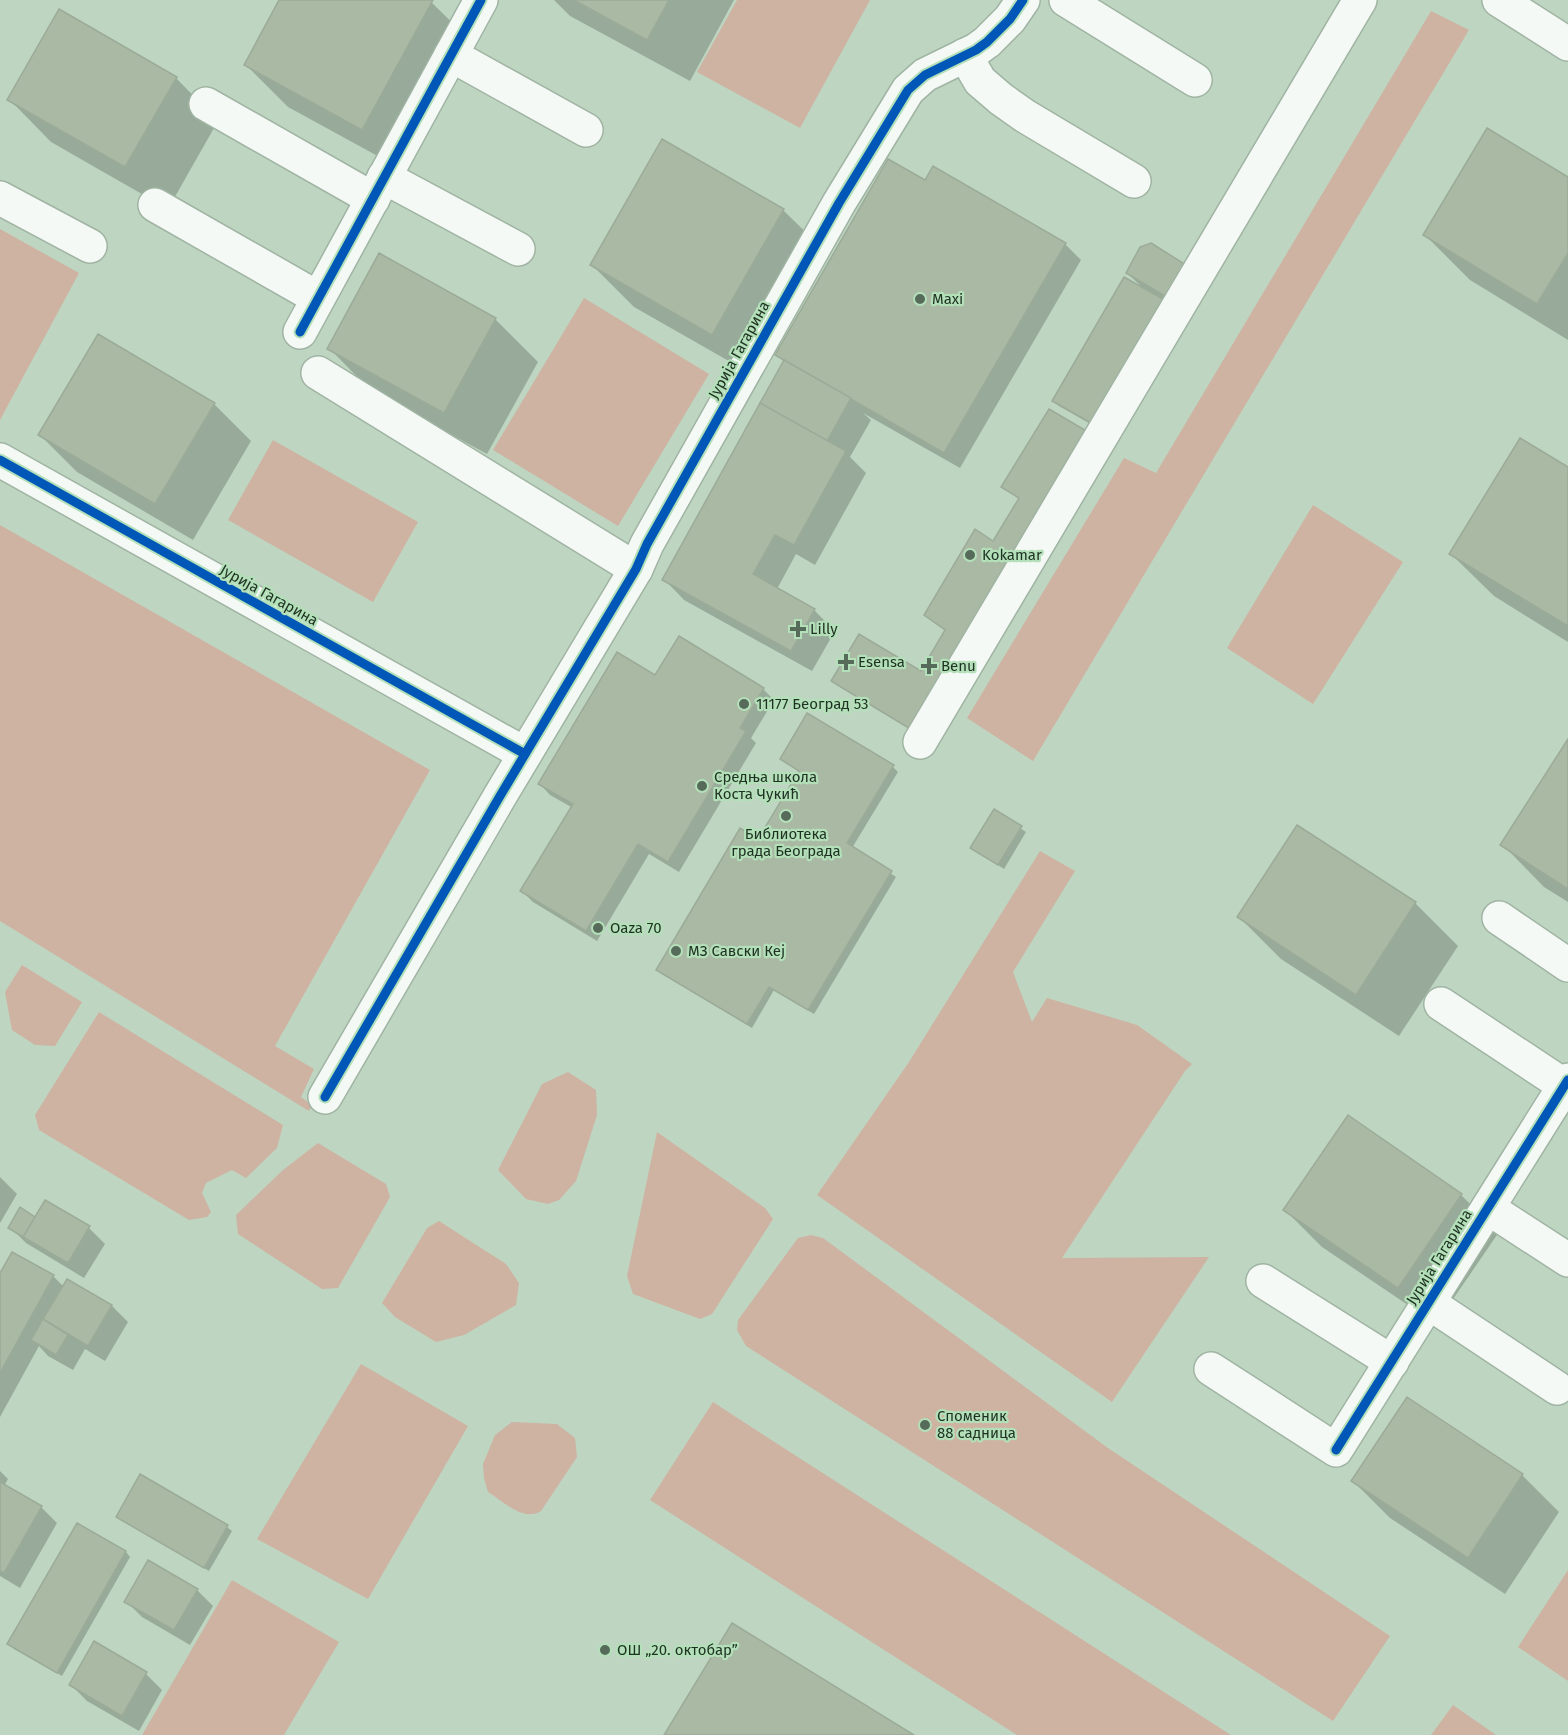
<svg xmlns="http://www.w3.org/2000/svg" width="1568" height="1735" font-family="'Fira Sans',sans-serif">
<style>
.green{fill:#ceb2a2}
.shadow{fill:#0003}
.building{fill:#a9b9a3;stroke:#9bab98;stroke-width:1.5}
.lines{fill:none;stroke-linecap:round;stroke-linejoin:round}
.minor-casing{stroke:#a0b4a3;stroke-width:36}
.minor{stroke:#f5f9f6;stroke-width:33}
.cycleway-casing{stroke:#b3e0b9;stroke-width:13}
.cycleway{stroke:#0057b8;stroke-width:9}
.poi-dot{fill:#576b5a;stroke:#b3e0b9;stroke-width:2}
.labels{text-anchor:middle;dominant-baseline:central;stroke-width:4.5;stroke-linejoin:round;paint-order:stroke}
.poi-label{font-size:15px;fill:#1f3122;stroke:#b3e0b9;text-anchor:start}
.street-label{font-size:15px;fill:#1f3122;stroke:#b3e0b9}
</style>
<rect width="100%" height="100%" fill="#bed6c1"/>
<g class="green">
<polygon points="737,0 870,0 800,128 697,72"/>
<polygon points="1431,11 1469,30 1033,761 967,718 1124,458 1156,473"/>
<polygon points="0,229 79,273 0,420"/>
<polygon points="584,298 709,374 618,526 493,450"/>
<polygon points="273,440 418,522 373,602 228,520"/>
<polygon points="1313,505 1403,562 1313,704 1227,648"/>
<polygon points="0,525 430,770 275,1046 314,1069 301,1097 312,1105 309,1111 0,921"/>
<polygon points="1040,851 1075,871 1013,972 1032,1022 1047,998 1137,1025 1192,1064 1185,1071 1062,1258 1209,1257 1112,1402 817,1195 909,1062"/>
<polygon points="22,965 82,1002 55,1046 35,1045 12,1030 5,992"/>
<polygon points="99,1012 283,1125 277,1148 246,1178 232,1170 206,1183 202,1193 211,1212 207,1217 189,1220 39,1130 35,1115"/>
<polygon points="568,1072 596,1090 597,1115 576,1181 559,1200 548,1204 526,1199 498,1170 542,1084"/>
<polygon points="657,1132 765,1208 773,1219 712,1314 700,1319 633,1294 627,1276"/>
<polygon points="318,1143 386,1184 390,1197 338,1288 322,1289 238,1234 236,1215 283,1170"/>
<polygon points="439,1221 506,1264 519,1283 516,1305 464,1335 436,1342 395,1317 382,1303 427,1228"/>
<polygon points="811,1235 823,1238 1108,1448 1390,1636 1333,1721 746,1346 737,1330 738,1320 798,1238"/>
<polygon points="361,1364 468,1426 368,1599 257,1539"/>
<polygon points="713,1402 776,1443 1231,1735 1017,1735 650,1500"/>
<path d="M512,1422L557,1424L575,1438L577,1457L541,1511C523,1522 503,1501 488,1492L484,1478L483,1464L495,1435Z"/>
<polygon points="1568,1570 1568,1681 1518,1647"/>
<polygon points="232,1580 339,1642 284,1735 142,1735"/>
<polygon points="1453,1705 1496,1735 1431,1735"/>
</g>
<g class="shadow">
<polygon points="281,0 429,0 474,44 405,171 288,107 246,65"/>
<polygon points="554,0 734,0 690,81 570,16"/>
<polygon points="176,78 218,121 168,209 51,142 9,99"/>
<polygon points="1568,178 1568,340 1470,280 1425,235"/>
<polygon points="925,182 1065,244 1081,260 960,468 863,413 871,420 850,457 866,473 815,565 796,554 777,589 814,610 835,631 812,671 684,600 664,579 784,362 776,354"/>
<polygon points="783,210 826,252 755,376 634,307 592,265"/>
<polygon points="1127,273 1204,282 1103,431 1059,406 1054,401 1142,287"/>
<polygon points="495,319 538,362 487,454 371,391 329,348"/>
<polygon points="214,404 251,441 193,540 77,472 40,435"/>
<polygon points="1094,438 923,737 838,686 833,681 921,673 946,631 926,615 993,543 1020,500 1003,487"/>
<polygon points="1568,469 1568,642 1494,596 1451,554"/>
<polygon points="679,638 763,689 774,700 751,738 756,743 679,872 649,854 597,941 533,902 522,891 573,808 550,795 540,784 656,677"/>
<polygon points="1568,742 1568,902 1544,887 1502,844"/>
<polygon points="781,759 893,767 898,772 852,848 896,877 814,1014 774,990 752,1028 662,974 657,969 759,841 800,772"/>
<polygon points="994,811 1026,832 1004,869 972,848"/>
<polygon points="1415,903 1458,946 1399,1036 1281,959 1239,917"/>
<polygon points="1348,1117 1461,1195 1499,1232 1436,1324 1322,1247 1285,1210"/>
<polygon points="0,1177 17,1194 0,1223"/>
<polygon points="36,1219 89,1228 105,1244 84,1278 26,1243 10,1227"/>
<polygon points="0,1276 53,1276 64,1287 67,1281 112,1306 128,1322 105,1361 85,1349 73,1370 48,1356 39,1346 0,1417"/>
<polygon points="0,1471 8,1479 4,1486 41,1507 57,1523 20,1588 0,1576"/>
<polygon points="1522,1475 1559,1512 1505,1594 1390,1518 1353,1481"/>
<polygon points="141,1477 227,1527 232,1531 209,1571 123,1521 118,1517"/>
<polygon points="78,1525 126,1552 130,1557 62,1676 14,1649 9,1644"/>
<polygon points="197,1590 213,1606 190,1645 142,1617 126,1601"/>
<polygon points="94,1644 146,1674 162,1690 139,1731 87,1701 71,1685"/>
</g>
<g class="building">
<polygon points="279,0 433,0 362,130 244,65"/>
<polygon points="574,0 669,0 647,40"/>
<polygon points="59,9 177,77 125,167 7,100"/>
<polygon points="1487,128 1568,177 1568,253 1537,304 1423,235"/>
<polygon points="662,139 784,209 712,335 590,265"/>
<polygon points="888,159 925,180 933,166 1066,243 944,453 775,355"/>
<polygon points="1151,243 1194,270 1175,302 1126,273 1140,247"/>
<polygon points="379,253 496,318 444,413 327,349"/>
<polygon points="1124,277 1170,303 1098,427 1052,401"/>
<polygon points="98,334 215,403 155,504 38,435"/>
<polygon points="784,360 851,398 827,441 760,403"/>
<polygon points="760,403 846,451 794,545 775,535 753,574 815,609 791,651 662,580"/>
<polygon points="1049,409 1095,436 917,733 831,681 859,634 921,671 945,630 924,615 975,529 993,541 1019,498 1001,487"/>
<polygon points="1520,438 1568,467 1568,626 1449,554"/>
<polygon points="679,636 764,688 740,728 746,731 668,862 638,844 586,931 520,891 573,804 538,784 617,652 655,675"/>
<polygon points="807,713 894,765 847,843 892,871 808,1010 769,987 747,1024 656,970 740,828 758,839 799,771 780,759"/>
<polygon points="1568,739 1568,889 1500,845"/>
<polygon points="994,809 1022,826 998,865 970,848"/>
<polygon points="1297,825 1416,902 1356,995 1237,917"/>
<polygon points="1348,1115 1462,1194 1398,1288 1283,1210"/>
<polygon points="45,1200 90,1226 68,1263 23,1237"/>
<polygon points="20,1207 35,1217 23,1237 8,1228"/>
<polygon points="12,1252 54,1275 0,1373 0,1273"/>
<polygon points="67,1279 112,1305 88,1346 43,1319"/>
<polygon points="43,1319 68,1335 56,1355 31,1340"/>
<polygon points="1407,1397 1523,1474 1468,1558 1351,1481"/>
<polygon points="140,1474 228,1525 204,1568 116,1517"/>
<polygon points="0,1482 42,1506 4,1573 0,1571"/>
<polygon points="77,1523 126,1551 57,1673 7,1644"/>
<polygon points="148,1560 198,1589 174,1630 124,1602"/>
<polygon points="732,1623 914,1735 664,1735"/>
<polygon points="94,1641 147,1672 122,1716 69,1685"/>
</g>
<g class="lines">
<defs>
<g id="minor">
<polyline points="1066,0 1195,80"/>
<polyline points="1499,0 1568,44"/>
<polyline points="451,55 586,130"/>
<polyline points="965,55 980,81 1001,99 1025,116 1134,181"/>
<polyline points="206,104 373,199"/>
<polyline points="384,177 518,249"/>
<polyline points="0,198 90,246"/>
<polyline points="155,205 318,298"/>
<polyline points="300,332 481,0"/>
<polyline points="318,373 636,569"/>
<polyline points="0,460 525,754"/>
<polyline points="920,742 1360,0"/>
<polyline points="1499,918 1568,965"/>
<polyline points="1441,1004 1568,1088"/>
<polyline points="325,1097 500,796 636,569 647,544 839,203 908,90 925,75 976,50 987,42 1010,19 1023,0"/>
<polyline points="1488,1208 1568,1260"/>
<polyline points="1263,1281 1392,1362"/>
<polyline points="1429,1303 1557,1388"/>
<polyline points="1211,1369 1336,1450 1568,1080"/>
</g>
</defs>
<use href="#minor" class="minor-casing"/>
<use href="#minor" class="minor"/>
<defs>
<g id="cycleway">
<polyline points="300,332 481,0"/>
<polyline points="0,460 525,754"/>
<polyline points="325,1097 500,796 636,569 647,544 839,203 908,90 925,75 976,50 987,42 1010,19 1023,0"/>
<polyline points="1336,1450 1568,1080"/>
</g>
</defs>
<use href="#cycleway" class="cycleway-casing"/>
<use href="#cycleway" class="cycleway"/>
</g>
<g class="poi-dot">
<circle cx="920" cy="299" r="6"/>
<circle cx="970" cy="555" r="6"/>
<path d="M795 620h6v6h6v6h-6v6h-6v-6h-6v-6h6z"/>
<path d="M843 653h6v6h6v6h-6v6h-6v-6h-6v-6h6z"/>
<path d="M926 657h6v6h6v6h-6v6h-6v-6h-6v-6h6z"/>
<circle cx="744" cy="704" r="6"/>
<circle cx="702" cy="786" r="6"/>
<circle cx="786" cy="816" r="6"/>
<circle cx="598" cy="928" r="6"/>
<circle cx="676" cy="951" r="6"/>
<circle cx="925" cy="1425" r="6"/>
<circle cx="605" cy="1650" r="6"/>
</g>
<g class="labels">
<g class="poi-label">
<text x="932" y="299">Maxi</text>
<text x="982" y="555">Kokamar</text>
<text x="810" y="629">Lilly</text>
<text x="858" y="662">Esensa</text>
<text x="941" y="666">Benu</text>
<text x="756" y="704">11177 Београд 53</text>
<text x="714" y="777">Средња школа<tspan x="714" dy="17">Коста Чукић</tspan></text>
<text x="786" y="834" text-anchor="middle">Библиотека<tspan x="786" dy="17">града Београда</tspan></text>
<text x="610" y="928">Oaza 70</text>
<text x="688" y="951">МЗ Савски Кеј</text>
<text x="937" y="1416">Споменик<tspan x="937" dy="17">88 садница</tspan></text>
<text x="617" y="1650">ОШ „20. октобар”</text>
</g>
<g class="street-label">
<text transform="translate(739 350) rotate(-61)">Јурија Гагарина</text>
<text transform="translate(269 595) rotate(29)">Јурија Гагарина</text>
<text transform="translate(1439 1257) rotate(-58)">Јурија Гагарина</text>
</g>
</g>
</svg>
